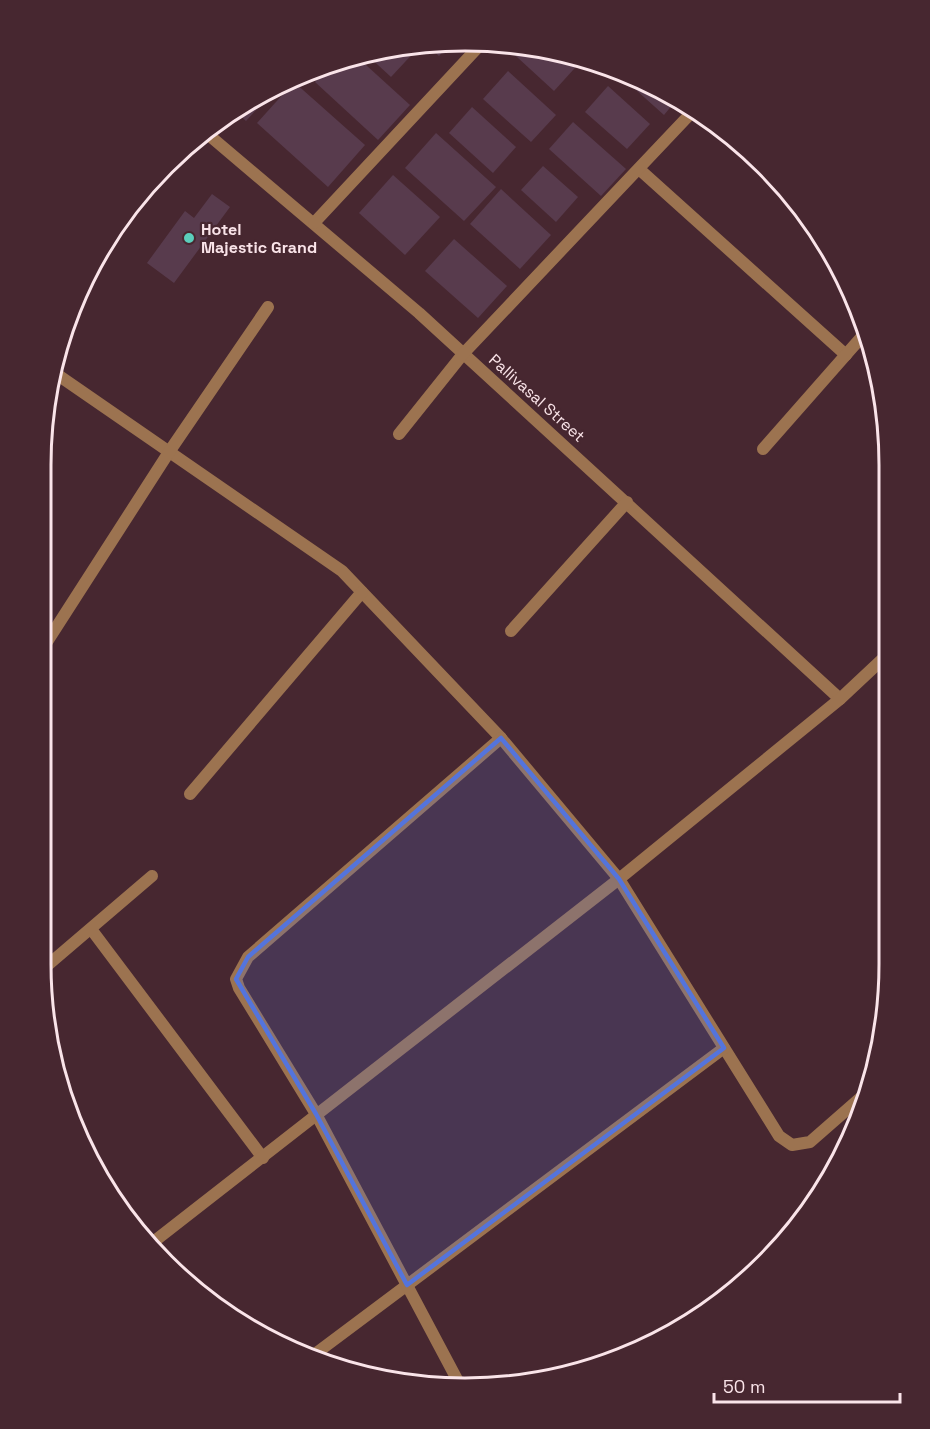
<svg xmlns="http://www.w3.org/2000/svg" width="930" height="1429" font-family="'Space Grotesk',sans-serif">
<style>
.building{fill:#583b4d}
.lines{fill:none;stroke-linecap:round;stroke-linejoin:round}
.street{stroke:#9c7350;stroke-width:12}
.marked{fill:#5474dc;fill-opacity:0.2;stroke:#5474dc;stroke-width:4.5;stroke-linejoin:round}
.poi-dot{fill:#5bcebc;stroke:#472730;stroke-width:2}
.labels{text-anchor:middle;dominant-baseline:central;stroke-width:4.5;stroke-linejoin:round;paint-order:stroke}
.poi-label{font-size:16px;font-weight:bold;fill:#fae4e9;stroke:#472730;text-anchor:start}
.street-label{font-size:16px;fill:#fae4e9;stroke:#472730}
.rim{fill:none;stroke:#fae4e9;stroke-width:3}
</style>
<rect width="100%" height="100%" fill="#472730"/>
<g class="building">
<polygon points="437,41 451,42 439,56 425,43"/>
<polygon points="509,44 520,44 583,59 554,91 506,47"/>
<polygon points="415,45 418,48 391,77 365,53"/>
<polygon points="355,55 410,105 378,140 315,82 331,64"/>
<polygon points="508,71 556,115 531,142 483,99"/>
<polygon points="619,71 677,97 678,98 664,115 617,73"/>
<polygon points="294,82 365,145 328,187 257,123"/>
<polygon points="277,84 280,84 246,121 235,111"/>
<polygon points="608,86 650,124 627,149 585,112"/>
<polygon points="472,107 516,147 493,173 449,133"/>
<polygon points="573,122 626,169 601,196 549,149"/>
<polygon points="436,133 496,187 464,221 405,168"/>
<polygon points="543,166 578,197 556,222 521,190"/>
<polygon points="393,175 440,217 405,255 359,213"/>
<polygon points="501,189 551,235 520,269 470,224"/>
<polygon points="212,194 230,207 174,283 147,263 185,211 194,218"/>
<polygon points="454,239 507,286 478,318 425,271"/>
</g>
<g class="lines">
<g class="street">
<polyline points="204,131 419,313 840,699"/>
<polyline points="639,169 846,355"/>
<polyline points="314,223 482,43"/>
<polyline points="55,373 342,571 501,738 619,879 779,1136 792,1145 810,1142 866,1093"/>
<polyline points="399,434 463,354 694,110"/>
<polyline points="763,449 866,332"/>
<polyline points="511,631 627,502"/>
<polyline points="43,648 169,452 268,307"/>
<polyline points="190,794 362,592"/>
<polyline points="91,929 263,1158"/>
<polyline points="42,970 152,876"/>
<polyline points="152,1243 619,879 840,699 888,654"/>
<polyline points="311,1357 724,1048"/>
<polyline points="460,1385 316,1114 239,988 236,979 248,957 501,738"/>
</g>
</g>
<path class="marked" d="M501,738L619,879L724,1048L407,1285L316,1114L236,979L248,957Z"/>
<circle class="poi-dot" cx="189" cy="238" r="6"/>
<g class="labels">
<g class="poi-label">
<text x="201" y="229">Hotel<tspan x="201" dy="18">Majestic Grand</tspan></text>
</g>
<g class="street-label">
<text transform="translate(537 398) rotate(42)">Pallivasal Street</text>
</g>
</g>
<path d="M0 0H930V1429H0ZM465 51H465A414 414 0 0 1 879 465V964A414 414 0 0 1 465 1378H465A414 414 0 0 1 51 964V465A414 414 0 0 1 465 51Z" fill="#472730" fill-rule="evenodd"/>
<path class="rim" d="M465 51H465A414 414 0 0 1 879 465V964A414 414 0 0 1 465 1378H465A414 414 0 0 1 51 964V465A414 414 0 0 1 465 51Z"/>
<path d="M714 1393v9h186v-9" fill="none" stroke="#fae4e9" stroke-width="3"/>
<text x="723" y="1393" font-size="18" fill="#fae4e9" stroke="#472730" stroke-width="4.5" paint-order="stroke">50 m</text>
</svg>
